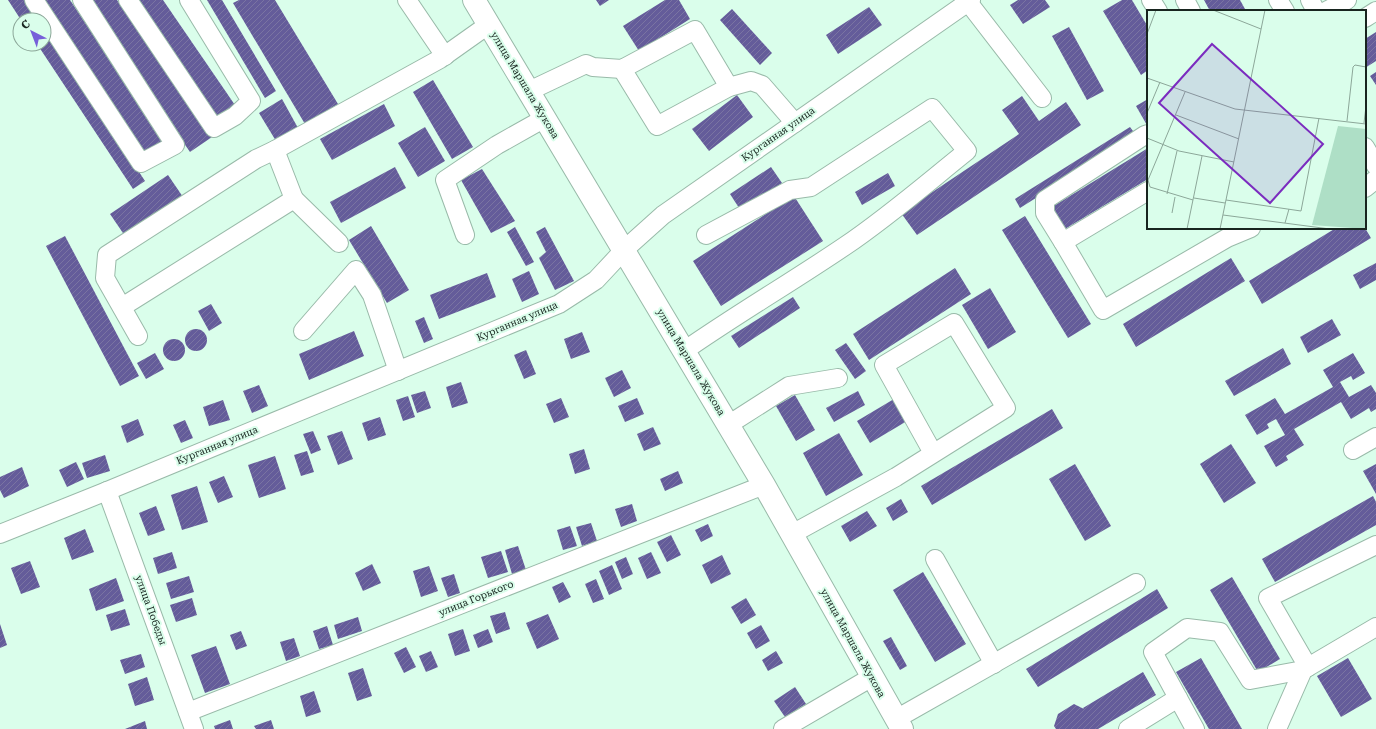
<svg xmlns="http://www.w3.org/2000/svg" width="1376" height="729" font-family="'Roboto Serif',serif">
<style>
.building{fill:url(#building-hatch)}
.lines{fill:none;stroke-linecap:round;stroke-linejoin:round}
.minor-casing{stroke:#99baa9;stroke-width:20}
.major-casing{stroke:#99baa9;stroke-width:24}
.minor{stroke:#fff;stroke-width:18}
.major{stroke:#fff;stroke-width:22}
.labels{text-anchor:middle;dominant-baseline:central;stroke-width:4;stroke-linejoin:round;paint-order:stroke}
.street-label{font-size:10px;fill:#18251f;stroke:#dafeeb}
.inset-road{fill:none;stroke:#8ca799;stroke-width:1}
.view{fill:#7b2cbf;fill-opacity:0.15;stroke:#7b2cbf;stroke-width:2}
.inset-edge{fill:none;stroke:#18251f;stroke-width:2}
</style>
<defs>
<pattern id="building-hatch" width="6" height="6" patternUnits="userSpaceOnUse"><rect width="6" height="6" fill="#645c9a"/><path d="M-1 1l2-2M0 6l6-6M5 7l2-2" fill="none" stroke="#7a74a2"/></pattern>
</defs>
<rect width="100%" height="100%" fill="#dafeeb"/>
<g class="building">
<polygon points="8,0 25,0 38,20 21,20"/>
<polygon points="40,0 70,0 165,141 143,155"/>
<polygon points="85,0 117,0 212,137 190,152"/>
<polygon points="134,0 163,0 237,108 217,122"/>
<polygon points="207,0 222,0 276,91 265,98"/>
<polygon points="239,0 275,0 338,104 305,124 233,3"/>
<polygon points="596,0 609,0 600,6"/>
<polygon points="665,0 679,0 690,19 639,51 623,26"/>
<polygon points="1018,0 1045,0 1050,7 1023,24 1010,5"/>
<polygon points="1122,0 1132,0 1148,27 1148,70 1141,75 1103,11"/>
<polygon points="1204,0 1240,0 1245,9 1243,11 1210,11"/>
<polygon points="869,7 882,25 838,54 826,35"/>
<polygon points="732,9 772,53 760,65 720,20"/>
<polygon points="1069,27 1104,91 1087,100 1052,36"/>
<polygon points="44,28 145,181 133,189 37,44 44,44"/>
<polygon points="1376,32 1376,61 1365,68 1365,39"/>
<polygon points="1376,72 1376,85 1370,76"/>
<polygon points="433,80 473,147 452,159 413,92"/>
<polygon points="737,95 753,117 709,151 692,129"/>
<polygon points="1022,96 1039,121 1066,102 1081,125 917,235 901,213 1019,134 1002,110"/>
<polygon points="282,99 298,128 276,141 259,113"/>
<polygon points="1148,99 1148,127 1136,106"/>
<polygon points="384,104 395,126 332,160 320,139"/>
<polygon points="425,127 445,161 418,177 398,143"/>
<polygon points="1130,127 1136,135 1020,208 1015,199"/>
<polygon points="1148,148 1148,179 1065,229 1052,207"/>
<polygon points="395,167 406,188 341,223 330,202"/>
<polygon points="771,167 782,183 741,211 730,194"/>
<polygon points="482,169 515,221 491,233 461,180"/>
<polygon points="888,173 895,186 862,205 855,192"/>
<polygon points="168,175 183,197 125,236 110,214"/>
<polygon points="794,196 823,241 721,306 693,261"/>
<polygon points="1025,216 1091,324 1068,338 1002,230"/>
<polygon points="371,226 409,290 387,303 349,240"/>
<polygon points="515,227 534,262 526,266 507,232"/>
<polygon points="545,227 574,281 555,290 539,258 546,252 536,232"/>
<polygon points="1336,228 1365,228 1371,238 1262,304 1249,281"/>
<polygon points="65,236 139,376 120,386 46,246"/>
<polygon points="1231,258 1245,281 1136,347 1123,324"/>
<polygon points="1376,263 1376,280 1360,289 1353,275"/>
<polygon points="955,268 971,294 869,360 853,334"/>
<polygon points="529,271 539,294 522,302 512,279"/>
<polygon points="487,273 496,297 439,319 430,295"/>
<polygon points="990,288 1016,332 988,349 962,305"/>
<polygon points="793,297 800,308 739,348 731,336"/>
<polygon points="211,304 222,323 209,331 198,311"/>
<polygon points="424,317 433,339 424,343 415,321"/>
<polygon points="1332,319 1341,335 1308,353 1300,337"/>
<circle cx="196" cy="340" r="11"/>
<polygon points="354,331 364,356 309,380 299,354"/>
<polygon points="582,332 590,352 571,359 564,339"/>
<circle cx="174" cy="350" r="11"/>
<polygon points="846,343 866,371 855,379 835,350"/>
<polygon points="1283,348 1291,364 1234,396 1225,381"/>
<polygon points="526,350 536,374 524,379 514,355"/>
<polygon points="155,353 164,369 146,379 137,363"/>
<polygon points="1353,353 1365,373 1353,380 1351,376 1340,382 1349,397 1371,385 1376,393 1376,409 1371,412 1369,408 1351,419 1341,402 1294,429 1304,445 1286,456 1288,460 1276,467 1264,446 1285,435 1276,419 1267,424 1269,428 1257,435 1245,415 1275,398 1285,414 1333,387 1323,370"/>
<polygon points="622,370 631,388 614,397 605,378"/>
<polygon points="461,382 468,403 452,408 446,387"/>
<polygon points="259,385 268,406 252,413 243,391"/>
<polygon points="425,391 431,408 417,413 411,395"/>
<polygon points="858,391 865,405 834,422 826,408"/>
<polygon points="795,395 815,430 796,441 776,406"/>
<polygon points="408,396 415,417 403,421 396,400"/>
<polygon points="561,398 569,417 554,423 546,404"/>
<polygon points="637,398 644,414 625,422 618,406"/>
<polygon points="894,399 907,421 870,443 857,421"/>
<polygon points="223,400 230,420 209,426 203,407"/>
<polygon points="1052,409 1063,428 932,505 921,486"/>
<polygon points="380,417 386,435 368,441 362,423"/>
<polygon points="138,419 144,435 127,443 121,426"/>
<polygon points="185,420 193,438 181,443 173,425"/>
<polygon points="653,427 661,444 644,451 637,434"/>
<polygon points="313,431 321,450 311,454 303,434"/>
<polygon points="342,431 353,459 338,465 327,436"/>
<polygon points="839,433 863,475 826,496 803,453"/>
<polygon points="1231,444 1256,483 1224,503 1200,464"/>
<polygon points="584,449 590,469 575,474 569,454"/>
<polygon points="307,451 314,472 301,476 294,455"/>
<polygon points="105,455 110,471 87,478 82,463"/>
<polygon points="275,456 286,489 259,498 248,465"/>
<polygon points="76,462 84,479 67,487 59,470"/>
<polygon points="1075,464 1111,526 1085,541 1049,479"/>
<polygon points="1376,464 1376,494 1363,471"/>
<polygon points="22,467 29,486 4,498 0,490 0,477"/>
<polygon points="678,471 683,483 665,491 660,479"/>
<polygon points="224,476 233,497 218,503 209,482"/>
<polygon points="197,486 208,522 182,530 171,495"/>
<polygon points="1373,496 1376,502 1376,525 1275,582 1262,559"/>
<polygon points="901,499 908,512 893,521 886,508"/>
<polygon points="632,504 637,521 621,527 615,509"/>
<polygon points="156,506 165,530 148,536 139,513"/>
<polygon points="867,511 877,526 850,542 841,526"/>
<polygon points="591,523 597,541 582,546 576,527"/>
<polygon points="708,524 713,536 701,542 695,530"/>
<polygon points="570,526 577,546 563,550 557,530"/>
<polygon points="85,529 94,552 72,560 64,538"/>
<polygon points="671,535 681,555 667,562 657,542"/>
<polygon points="518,546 526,570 512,574 505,550"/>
<polygon points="501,551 508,572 488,578 481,557"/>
<polygon points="172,552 177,568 158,574 153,558"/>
<polygon points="651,552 661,573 647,579 638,558"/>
<polygon points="722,555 731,574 711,584 702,565"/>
<polygon points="626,557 633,574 622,579 615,562"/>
<polygon points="30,561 40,587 21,594 11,568"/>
<polygon points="372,564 381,583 363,591 355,573"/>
<polygon points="612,565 622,589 609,595 599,571"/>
<polygon points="429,566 438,591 421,597 413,571"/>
<polygon points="923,572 966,644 935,662 893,590"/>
<polygon points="454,574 460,593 448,597 441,578"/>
<polygon points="189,576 194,592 171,599 166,583"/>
<polygon points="1232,577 1280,659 1258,672 1210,590"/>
<polygon points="116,578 124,601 96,611 89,589"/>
<polygon points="596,579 604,599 593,603 585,584"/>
<polygon points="563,582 571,597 559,603 552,587"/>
<polygon points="1157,589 1168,608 1038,687 1026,669"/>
<polygon points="192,598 197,615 176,622 170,605"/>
<polygon points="746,598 756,615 741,624 731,607"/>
<polygon points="125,609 130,625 111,631 106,615"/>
<polygon points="505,612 510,629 496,634 490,616"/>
<polygon points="548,614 559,639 537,649 526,623"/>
<polygon points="358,617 362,631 338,639 334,625"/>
<polygon points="0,624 7,645 0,648"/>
<polygon points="761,625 770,641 756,649 747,633"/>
<polygon points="327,626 333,645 319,649 313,631"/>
<polygon points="463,629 470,651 455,656 448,634"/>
<polygon points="488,629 493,642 478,648 473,635"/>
<polygon points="241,631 247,646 236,650 230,635"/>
<polygon points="891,637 907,666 900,670 883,641"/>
<polygon points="294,638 300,656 286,661 280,642"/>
<polygon points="216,646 230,684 205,693 191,655"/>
<polygon points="406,647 416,667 404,673 394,653"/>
<polygon points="431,651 438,667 426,672 419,656"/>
<polygon points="776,651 783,663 768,671 762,660"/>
<polygon points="141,654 145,667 125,674 120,660"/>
<polygon points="1201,658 1242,729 1209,729 1176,672"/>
<polygon points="1348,658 1372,699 1341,717 1317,676"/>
<polygon points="363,668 372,696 357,701 348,673"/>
<polygon points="1143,672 1156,695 1098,729 1056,729 1054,726 1058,714 1074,704 1084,709 1083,708"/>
<polygon points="147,677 154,700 135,706 128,684"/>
<polygon points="795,687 806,704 785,717 774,701"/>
<polygon points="314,691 321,712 306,717 300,696"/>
<polygon points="230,720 233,729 215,729 214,726"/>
<polygon points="271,720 274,729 256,729 254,726"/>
<polygon points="145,721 147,729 125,729"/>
</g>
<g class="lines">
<defs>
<g id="minor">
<polyline points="34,0 141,163 175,145 82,0"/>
<polyline points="128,0 214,128 235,116 251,101 189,0"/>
<polyline points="407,0 445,56"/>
<polyline points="1151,0 1158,11"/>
<polyline points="1185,0 1191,11"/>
<polyline points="1278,0 1285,11"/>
<polyline points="1310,0 1316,11"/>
<polyline points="968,2 1042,98"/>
<polyline points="1326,11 1347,0"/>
<polyline points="1365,18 1376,11"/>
<polyline points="622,69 657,126 729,87 751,81 762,85 795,123"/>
<polyline points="529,91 586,64 593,67 622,69 695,30 729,87"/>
<polyline points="1148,134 1145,135 1045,200 1045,213 1063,242 1148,191"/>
<polyline points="1365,147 1376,166"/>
<polyline points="1365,188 1376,179"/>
<polyline points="294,199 339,243"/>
<polyline points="465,235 445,180 497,145 545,118"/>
<polyline points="1063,242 1103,310 1227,238 1251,228"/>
<polyline points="122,307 294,199 275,150"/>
<polyline points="303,331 356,270 372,295 398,371"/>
<polyline points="138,336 105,278 107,255 256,159 275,150 440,59 488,25"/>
<path d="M684,351C737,314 792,282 845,246C888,217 927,183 967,151L932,108L811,187L790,190L706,235"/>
<polyline points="728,425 789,386 838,378"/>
<polyline points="1353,450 1376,437"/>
<polyline points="107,491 194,729"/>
<polyline points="0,534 107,491 559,304 596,280 624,250 663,215 971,0"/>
<polyline points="792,534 896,477 1006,408 954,323 884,365 933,453"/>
<polyline points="935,559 994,664"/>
<polyline points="1308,667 1268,598 1376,545"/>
<polyline points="1178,698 1153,652 1187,628 1220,632 1250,680 1303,670"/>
<polyline points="188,712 764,485"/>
<polyline points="896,719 1136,583"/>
<polyline points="783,729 872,677"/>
<polyline points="1128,729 1178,698 1195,729"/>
<polyline points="1277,729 1303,670 1376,627"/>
</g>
<polyline id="major" points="474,0 764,485 902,729"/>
</defs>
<use href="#minor" class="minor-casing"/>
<use href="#major" class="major-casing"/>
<use href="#minor" class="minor"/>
<use href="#major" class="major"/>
</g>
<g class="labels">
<g class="street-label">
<text transform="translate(525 85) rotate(59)">улица Маршала Жукова</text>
<text transform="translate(778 134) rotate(-35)">Курганная улица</text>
<text transform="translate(517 321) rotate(-23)">Курганная улица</text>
<text transform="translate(691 362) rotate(59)">улица Маршала Жукова</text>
<text transform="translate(217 445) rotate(-22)">Курганная улица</text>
<text transform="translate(476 598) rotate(-22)">улица Горького</text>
<text transform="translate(151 610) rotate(70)">улица Победы</text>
<text transform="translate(853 643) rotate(61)">улица Маршала Жукова</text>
</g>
</g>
<g transform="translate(1147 10)">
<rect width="219" height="219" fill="#dafeeb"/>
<path d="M191,116L219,119V219L165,215Z" fill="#aedfc6"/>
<path class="inset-road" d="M66,0L114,19M0,24L9,0M0,68L88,99L219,114M0,103L13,72M29,105L92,129M200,111L206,57L208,55L219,57M217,113L219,96M0,128L32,141L87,152M3,177L1,170L38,82M3,177L46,190M20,184L30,141M47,188L78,193M79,190L154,201L172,108M25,203L28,187M76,205L183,219M138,213L142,199M40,219L55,146M73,219L118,0"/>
<path class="view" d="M65,34L176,134L123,193L12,93Z"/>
<rect width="219" height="219" class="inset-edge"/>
</g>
<g transform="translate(32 32) rotate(318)"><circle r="19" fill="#dafeeb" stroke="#8ca799"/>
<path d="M0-3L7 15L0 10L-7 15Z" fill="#775fd9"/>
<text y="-6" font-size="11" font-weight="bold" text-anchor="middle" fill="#18251f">С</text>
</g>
</svg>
